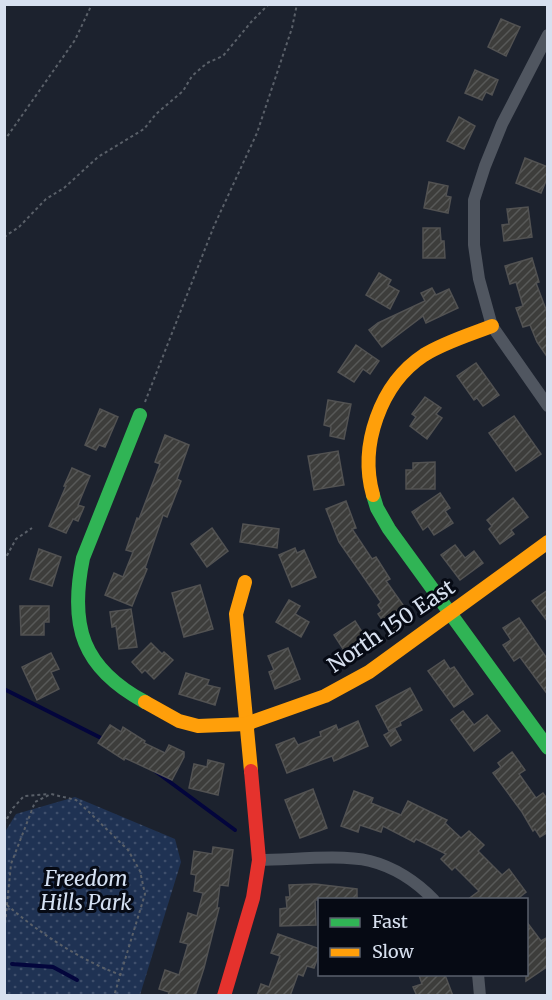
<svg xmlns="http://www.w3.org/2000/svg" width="552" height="1000" font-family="Merriweather,serif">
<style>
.park{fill:url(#park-dots)}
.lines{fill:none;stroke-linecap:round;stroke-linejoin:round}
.stream{stroke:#03053c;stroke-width:4}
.building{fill:url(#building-hatch);stroke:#525252;stroke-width:1.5}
.path{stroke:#5a6069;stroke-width:2;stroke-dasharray:3 3;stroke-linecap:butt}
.street{stroke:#505660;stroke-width:12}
.fast{stroke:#30b455;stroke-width:14}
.slow{stroke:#ff9f0a;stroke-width:14}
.jam{stroke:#e5322d;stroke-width:14}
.labels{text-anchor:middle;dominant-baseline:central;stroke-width:6;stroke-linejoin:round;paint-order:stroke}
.street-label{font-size:21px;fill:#d7e0ef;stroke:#060a14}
.park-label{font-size:21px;font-style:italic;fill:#d4e0f2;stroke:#060a14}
</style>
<defs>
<pattern id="park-dots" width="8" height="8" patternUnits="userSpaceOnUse" patternTransform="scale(1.5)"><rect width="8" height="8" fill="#1f3253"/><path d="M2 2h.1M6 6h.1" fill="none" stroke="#3f4f6c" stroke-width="1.8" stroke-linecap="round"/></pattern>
<pattern id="building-hatch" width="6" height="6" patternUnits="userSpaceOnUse" patternTransform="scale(1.5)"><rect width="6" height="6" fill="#3d3d3b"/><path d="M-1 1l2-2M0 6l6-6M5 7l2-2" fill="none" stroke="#585958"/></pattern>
</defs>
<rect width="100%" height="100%" fill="#1c222e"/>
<polygon class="park" points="75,797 175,839 181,862 140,995 5,995 5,832 16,814"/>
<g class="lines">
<g class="stream">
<polyline points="4,689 105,740"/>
<polyline points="155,771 235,830"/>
<polyline points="12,964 53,967 77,980"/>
</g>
</g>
<g class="building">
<polygon points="501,19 520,27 506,56 488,47"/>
<polygon points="475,70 498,80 492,95 486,92 482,100 465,93"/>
<polygon points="459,117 475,126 464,149 447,141"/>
<polygon points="525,158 548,167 548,176 541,193 516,183"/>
<polygon points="429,182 448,186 446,196 451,197 448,213 424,208"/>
<polygon points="528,207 532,237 504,241 502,225 509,224 507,209"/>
<polygon points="423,228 440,228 441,241 444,241 445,258 423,258"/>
<polygon points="532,258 539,282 536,283 548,315 548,358 537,342 530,325 523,327 516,308 523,306 516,282 510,284 505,266"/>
<polygon points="379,273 391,280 388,285 399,291 390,309 366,295"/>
<polygon points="432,288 436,295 449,289 458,308 426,323 423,316 382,347 369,330 378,323 425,301 421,293"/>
<polygon points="356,345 379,361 370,374 363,369 354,382 338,372"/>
<polygon points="476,363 499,395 483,406 477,398 474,400 457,376"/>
<polygon points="425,397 441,408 436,414 442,418 427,439 410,426 416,417 412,414"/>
<polygon points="328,400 351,404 344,439 330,436 331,427 324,425"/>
<polygon points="100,409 118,417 105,447 99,445 96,450 85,445"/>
<polygon points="514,416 541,454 516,471 489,433"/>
<polygon points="165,435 189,445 177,479 181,481 167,517 163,515 145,568 147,569 132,606 105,595 114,573 123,577 133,552 126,550 137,518 139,519 160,464 155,462"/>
<polygon points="338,451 344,485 314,490 308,456"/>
<polygon points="435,462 435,489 406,489 406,470 413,470 413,463"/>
<polygon points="72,468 90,476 78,505 84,507 78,521 73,519 66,533 49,526 66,486 64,486"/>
<polygon points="440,493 450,508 445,511 453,523 434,535 428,526 423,530 412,512"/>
<polygon points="513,498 528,517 511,530 514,534 500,544 489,529 492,526 487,520"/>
<polygon points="346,501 356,528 352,529 372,559 376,557 390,579 386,581 413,619 396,631 389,621 385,624 378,614 382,611 378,605 381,602 339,542 326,509"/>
<polygon points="243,524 279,529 277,548 240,542"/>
<polygon points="212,528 228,551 207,567 191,544"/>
<polygon points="455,545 465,558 474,551 483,563 460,580 441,555"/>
<polygon points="295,548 297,553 304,550 316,577 292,587 279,555"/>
<polygon points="39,549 61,557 52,586 30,579"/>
<polygon points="200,585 213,629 184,637 172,593"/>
<polygon points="548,590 548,622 532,601"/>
<polygon points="289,600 300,606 295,614 309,622 301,637 276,622"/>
<polygon points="20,606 49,606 49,622 44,622 44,635 21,635"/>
<polygon points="131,609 137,647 119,649 116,626 112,627 110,612"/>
<polygon points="519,618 548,660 548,695 520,657 514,661 503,645 511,640 503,628"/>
<polygon points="355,621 366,638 345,652 334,635"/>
<polygon points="151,643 162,654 164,652 173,660 154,679 145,670 142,673 132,662"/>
<polygon points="288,648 300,679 275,689 269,672 274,670 268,656"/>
<polygon points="51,653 59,669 51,672 59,689 37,700 22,667"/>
<polygon points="444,660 450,669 454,667 473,694 454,707 428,671"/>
<polygon points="186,673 209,680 207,685 220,688 215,705 179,694"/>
<polygon points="410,688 422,710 400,722 401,725 389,731 376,706"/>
<polygon points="463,711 474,725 487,715 500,731 474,751 451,720"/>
<polygon points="358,721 368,746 334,761 332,756 287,773 276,745 294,738 298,745 321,736 320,732 336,725 338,730"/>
<polygon points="110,725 121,732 123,727 145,741 144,743 165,753 169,745 184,752 184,757 172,780 125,758 124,760 98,743"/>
<polygon points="395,729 401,740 391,746 384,735"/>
<polygon points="512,752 525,770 519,774 536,798 543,793 548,800 548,832 540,837 535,829 533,831 522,812 493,773 501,767 498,763"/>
<polygon points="208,760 224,764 218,795 189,788 194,764 207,767"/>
<polygon points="313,789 327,828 300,838 285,800"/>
<polygon points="354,791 373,798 371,803 401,815 408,801 447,820 445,823 461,838 469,831 484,845 478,851 502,875 509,869 526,892 516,900 467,900 479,891 455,867 452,870 441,859 446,854 416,839 414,842 383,826 381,832 360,825 358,832 341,826"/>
<polygon points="213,847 233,850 228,886 220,885 217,908 219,908 204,968 195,996 168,996 169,992 159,989 165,970 179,975 188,944 180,942 188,913 197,916 203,893 194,891 196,875 191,874 194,851 212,854"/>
<polygon points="315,884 357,889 357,900 315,900 316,925 280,926 280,909 287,908 286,897 290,897 289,885"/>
<polygon points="526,921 541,941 548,937 548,966 526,981"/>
<polygon points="278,934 320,949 320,951 314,968 307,966 303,976 298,974 290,996 257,996 261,984 269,987 280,956 271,953"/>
<polygon points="419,975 445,975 453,996 417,996 413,987 422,984"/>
</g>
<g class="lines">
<g class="path">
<polyline points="4,141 75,40 92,4"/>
<polyline points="4,237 19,227 46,199 64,188 98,157 144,129 156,114 183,91 192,76 207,63 223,56 252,21 269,4"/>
<polyline points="145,402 214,226 257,133 292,28 297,4"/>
<polyline points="4,561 16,539 32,528"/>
<polyline points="4,824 13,808 24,796 49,794"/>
<path d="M7,905C39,933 82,961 121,975"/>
<polyline points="4,935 11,864 35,802 51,794 76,800 89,812 128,850 140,871 145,894 114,996"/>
</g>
<g class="street">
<polyline points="548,35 502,124 485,166 474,200 474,245 479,279 492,326 548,406"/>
<path d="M259,860C292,860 339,854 370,861C394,867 417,882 434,900"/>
<polyline points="478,974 480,996"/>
</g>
<g class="fast">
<path d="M140,415L83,558C69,626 82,668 145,702"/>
<polyline points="373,495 377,508 389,529 548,748"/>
</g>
<g class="slow">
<path d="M373,495C359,446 380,384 424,355C445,342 469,335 492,326"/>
<polyline points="245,582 236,614 251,771"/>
<polyline points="145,702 179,721 198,726 246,724 325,696 369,672 548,542"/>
</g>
<polyline class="jam" points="224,996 253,898 259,860 251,771"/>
</g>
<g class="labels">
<g class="street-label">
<text transform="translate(391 626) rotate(-34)">North 150 East</text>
</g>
<g class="park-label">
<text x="86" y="878">Freedom<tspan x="86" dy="24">Hills Park</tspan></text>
</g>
</g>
<rect width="552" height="1000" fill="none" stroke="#d7e0ef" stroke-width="12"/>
<rect x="318" y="898" width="210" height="78" fill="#060a14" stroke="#5a606c" stroke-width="1.5"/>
<rect x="330" y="918" width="30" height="9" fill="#30b455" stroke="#5a606c" stroke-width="1.5"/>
<text x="372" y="928" font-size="18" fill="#d7e0ef">Fast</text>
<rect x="330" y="948" width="30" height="9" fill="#ff9f0a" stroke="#5a606c" stroke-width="1.5"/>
<text x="372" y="958" font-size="18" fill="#d7e0ef">Slow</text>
</svg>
